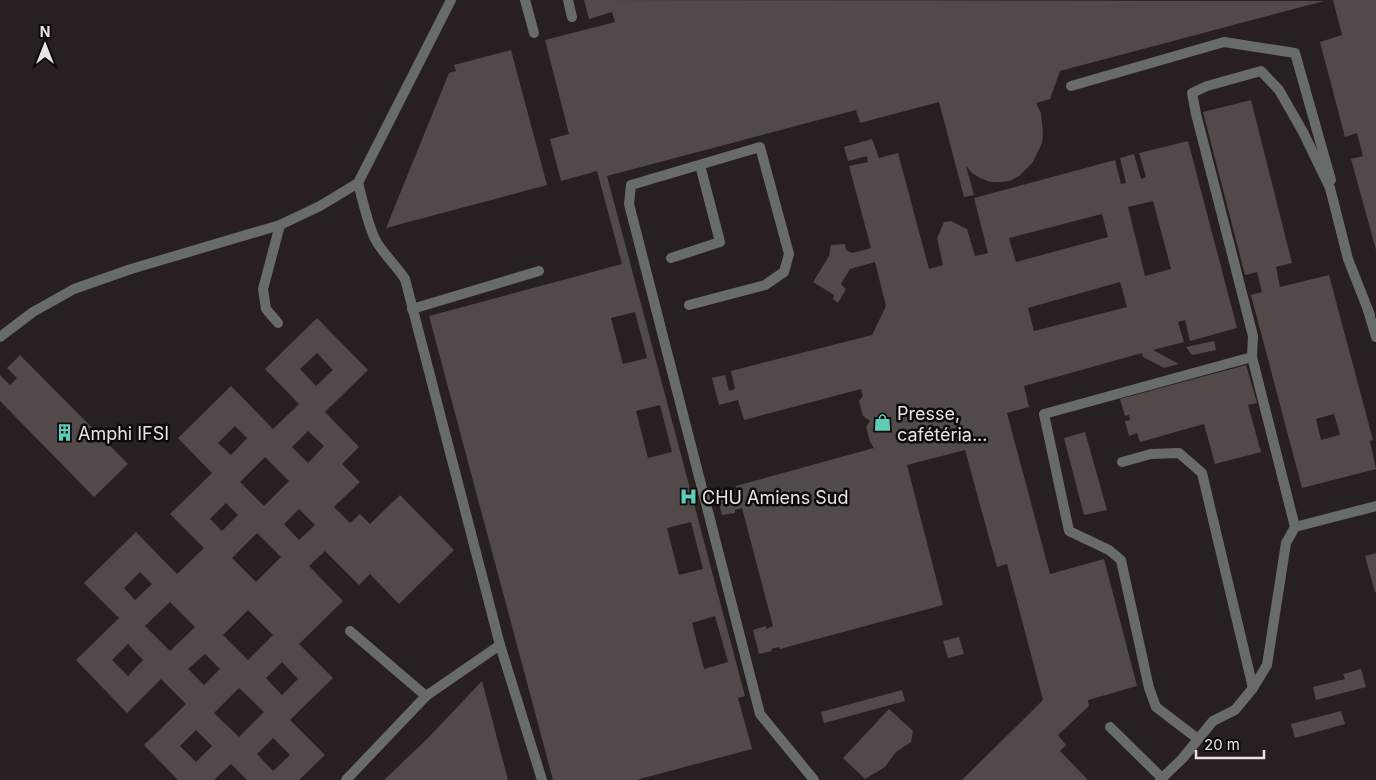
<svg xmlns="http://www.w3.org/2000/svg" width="1376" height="780" font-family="Inter,sans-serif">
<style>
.building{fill:#524949;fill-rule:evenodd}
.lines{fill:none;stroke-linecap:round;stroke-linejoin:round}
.lane{stroke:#676c6b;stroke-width:10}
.street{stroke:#676c6b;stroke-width:10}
.labels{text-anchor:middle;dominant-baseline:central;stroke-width:5;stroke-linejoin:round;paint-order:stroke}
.poi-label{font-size:18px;fill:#e9e3e4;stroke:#0e0a0a;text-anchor:start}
</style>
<rect width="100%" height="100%" fill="#271f20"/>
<g class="building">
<path d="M584,0L1324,1L1060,71L1050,99L1036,103L1041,113L1043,133L1042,143L1033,162L1019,176L1010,181L1000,182H990L980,178L972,173L966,166L974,195L964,197L939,102L860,123L856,110L607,176L745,696L738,698L752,749L636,780H553L429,316L622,264L597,171L561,181L550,139L569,134L545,40L615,22L612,12L589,19ZM635,312L647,358L623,364L611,318ZM660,405L672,452L648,458L636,411ZM691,522L703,569L679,575L667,528ZM715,616L728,662L704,669L692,623Z"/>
<polygon points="1333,0 1376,0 1376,250 1351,159 1363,156 1357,133 1345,137 1320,42 1342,35"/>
<polygon points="511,50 547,185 386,228 449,73 456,71 454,65"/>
<path d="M1251,100L1292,263L1276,267L1280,287L1329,275L1373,440L1370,441L1376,469L1302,488L1251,295L1262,292L1257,272L1245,275L1203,112ZM1334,414L1340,435L1321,440L1316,419Z"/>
<path d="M872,139L879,158L898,153L929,269L943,265L937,238L944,222L951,221L967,229L975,256L988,253L974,198L1115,160L1121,184L1126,183L1120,158L1134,154L1141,179L1146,177L1139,153L1188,141L1237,328L1190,341L1185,320L1178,322L1184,342L1153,350L1179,364L1164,368L1143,357L1142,353L1024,386L1029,407L1007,413L1050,574L1104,559L1137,686L1088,700L1089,706L1058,735L1066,745L1060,751L1088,780H962L1043,700L1007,564L997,567L965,450L907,465L943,605L780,649L779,647L771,649L772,651L759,654L753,630L766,626V629L773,626L742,508L735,510V513L722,515L716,492L729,489L733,503L740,501L736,486L874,448L870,442L866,427L870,421L863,416L859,401L863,396L861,389L744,420L738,400L719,405L712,378L725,375L729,391L735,389L731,371L872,335L886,306L875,262L850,269L841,284L846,289L838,303L833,299L834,295L813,282L829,256L831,245L845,244L846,250L852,253L871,248L849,166L868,162L867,156L848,161L844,147ZM1153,201L1171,269L1145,276L1128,207ZM1102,214L1108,237L1016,262L1009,238ZM1120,282L1127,307L1034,331L1028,308Z"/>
<path d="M317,318L368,370L325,412L359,447L342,464L360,482L334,507L350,523L360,514L370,524L400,495L454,550L399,604L370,574L359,585L325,551L309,566L343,601L299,644L333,678L290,720L325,755L299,780H247L231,764L214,780H178L144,745L186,704L161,679L127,713L76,660L119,618L84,583L136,532L177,574L204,548L170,514L212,473L178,438L231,386L273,429L299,404L265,369ZM317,353L333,370L316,386L300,369ZM235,426L247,438L231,455L218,443ZM308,431L324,446L308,463L292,447ZM265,457L289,481L264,506L240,482ZM226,503L238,515L222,531L210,519ZM299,509L315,525L299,540L284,524ZM257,533L281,557L256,582L232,558ZM140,572L152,584L135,600L124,588ZM170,602L195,627L170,651L145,626ZM248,610L273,635L248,660L223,635ZM128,644L143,660L128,676L112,660ZM205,654L220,669L204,685L188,669ZM282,662L298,679L282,695L266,678ZM239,688L264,712L239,737L214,713ZM196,730L212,746L196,762L180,746ZM273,738L290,755L273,771L257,754Z"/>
<polygon points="1214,341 1216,350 1192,355 1186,347"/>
<polygon points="20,355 128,464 94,497 0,401 0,375 10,385 17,378 7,368"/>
<polygon points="1246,365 1257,403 1248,405 1261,452 1215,464 1204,424 1140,442 1137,433 1129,436 1125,421 1130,420 1129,415 1125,416 1120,399"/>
<polygon points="1085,432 1107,510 1084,515 1064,438"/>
<polygon points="1376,553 1376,592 1375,592 1365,556"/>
<polygon points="959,637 964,654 948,658 943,641"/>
<polygon points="1361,669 1366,687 1316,700 1313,687 1345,679 1343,674"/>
<polygon points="482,681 508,780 384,780 428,738"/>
<polygon points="902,690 905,701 824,723 821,712"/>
<polygon points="889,709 913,731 911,742 896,752 885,767 865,779 843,758"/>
<polygon points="1341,711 1345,724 1295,738 1291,724"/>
</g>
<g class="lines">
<g class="lane">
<polyline points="525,0 534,33"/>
<polyline points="568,0 572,17"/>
<polyline points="1071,86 1224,42 1295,53 1331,180"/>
<polyline points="671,258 720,242 700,165"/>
<polyline points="689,305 765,285 784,272 789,254 760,147 631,185 629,204 760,714 814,780"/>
<polyline points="412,309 539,271"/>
<polyline points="1368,310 1376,337"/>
<polyline points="278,323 266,309 263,289 280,225"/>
<polyline points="0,337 33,312 74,289 131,269 280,225 320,206 358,183 451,0"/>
<polyline points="1122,462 1151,454 1179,453 1202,473 1253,688"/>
<polyline points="1295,527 1376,506"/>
<polyline points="350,631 426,696"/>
<polyline points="1110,727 1162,778"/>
<polyline points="1198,739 1156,707 1149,688 1121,560 1109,550 1069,531 1044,414 1252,357"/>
<polyline points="1160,780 1182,759 1213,721 1235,710 1253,688 1267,665 1286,543 1295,527 1252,357 1253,336 1196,114 1192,93 1207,86 1261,71 1279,90 1303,132 1330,188 1348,259 1370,315"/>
</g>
<g class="street">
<path d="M358,183C363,201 367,222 375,239C383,254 396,265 405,279L500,645L542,780"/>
<polyline points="346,780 426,696 500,645"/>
</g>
</g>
<defs>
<symbol id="shop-bare" viewBox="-9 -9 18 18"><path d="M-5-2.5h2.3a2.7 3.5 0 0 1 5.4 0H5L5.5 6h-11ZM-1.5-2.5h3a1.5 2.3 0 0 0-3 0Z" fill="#5cceba" stroke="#0e0a0a" stroke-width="2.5" paint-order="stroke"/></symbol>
<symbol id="building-bare" viewBox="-9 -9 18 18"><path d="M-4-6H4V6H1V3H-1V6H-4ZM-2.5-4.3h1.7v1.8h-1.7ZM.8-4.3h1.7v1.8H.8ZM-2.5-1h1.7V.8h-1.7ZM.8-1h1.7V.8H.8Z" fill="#5cceba" stroke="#0e0a0a" stroke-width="2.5" paint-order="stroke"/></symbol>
<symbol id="hospital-bare" viewBox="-9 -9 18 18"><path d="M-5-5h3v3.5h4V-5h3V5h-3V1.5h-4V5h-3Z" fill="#5cceba" stroke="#0e0a0a" stroke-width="2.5" paint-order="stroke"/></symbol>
</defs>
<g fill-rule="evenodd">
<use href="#shop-bare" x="870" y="410" width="25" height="25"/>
<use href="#building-bare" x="52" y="420" width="25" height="25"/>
<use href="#hospital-bare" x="676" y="484" width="25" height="25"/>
</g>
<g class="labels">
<g class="poi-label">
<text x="897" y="413">Presse,<tspan x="897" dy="21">cafétéria...</tspan></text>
<text x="78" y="433">Amphi IFSI</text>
<text x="702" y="497">CHU Amiens Sud</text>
</g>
</g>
<g transform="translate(45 45)" stroke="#0e0a0a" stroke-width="4" paint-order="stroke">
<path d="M0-4L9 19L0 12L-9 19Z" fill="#e9e3e4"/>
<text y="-8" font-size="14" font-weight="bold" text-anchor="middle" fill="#e9e3e4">N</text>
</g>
<path d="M1196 750v8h68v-8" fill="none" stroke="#e9e3e4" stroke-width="2.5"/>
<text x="1204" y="750" font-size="15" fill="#e9e3e4" stroke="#0e0a0a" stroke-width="4" paint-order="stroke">20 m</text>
</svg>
